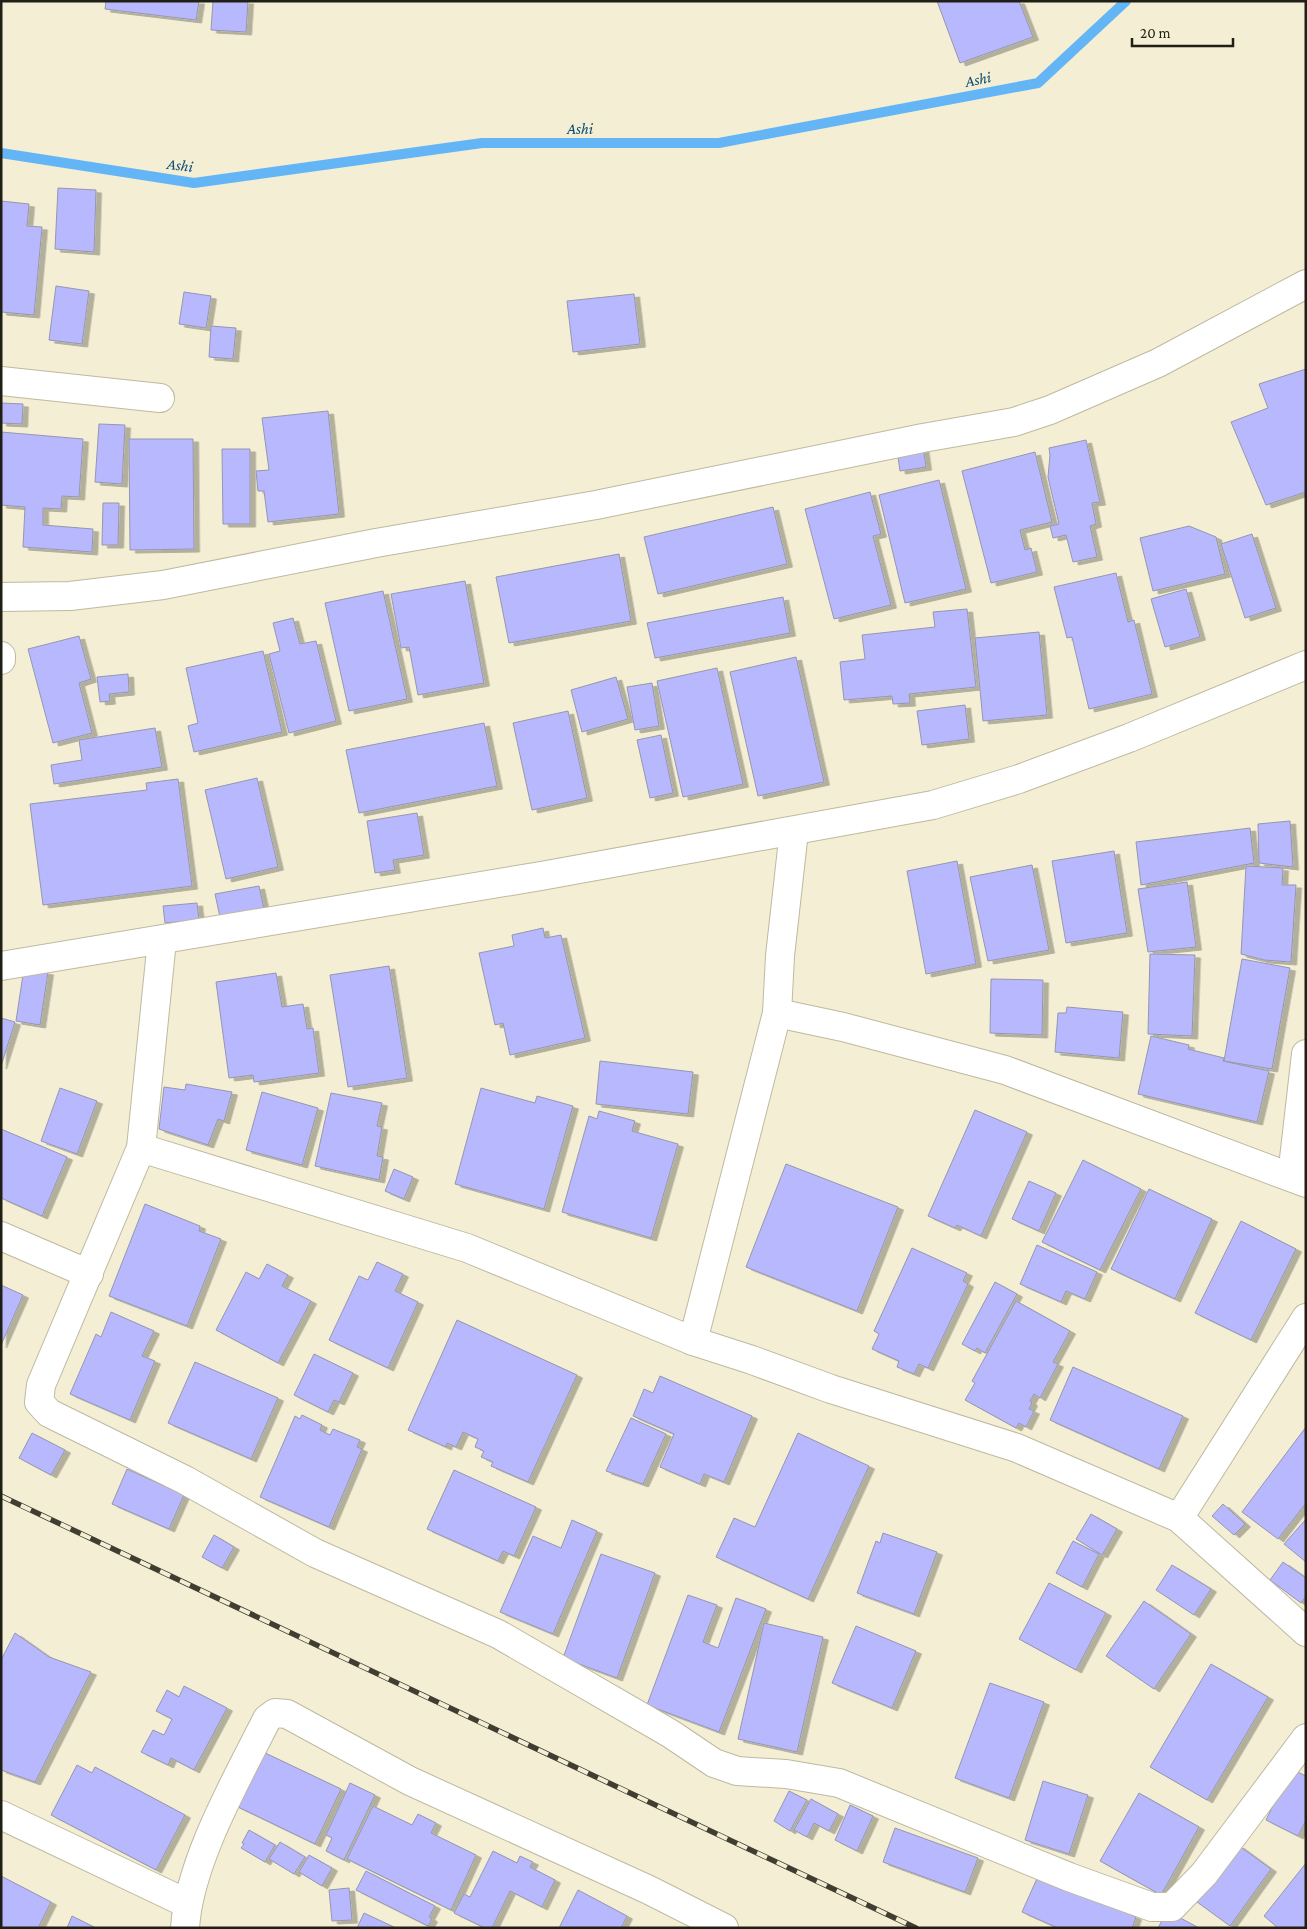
<svg xmlns="http://www.w3.org/2000/svg" width="1307" height="1929" font-family="'Crimson Pro',serif">
<style>
.lines{fill:none;stroke-linecap:round;stroke-linejoin:round}
.stream{stroke:#63b5f5;stroke-width:10}
.building{fill:#b7b8fe;stroke:#9596af;filter:url(#shadow)}
.street-casing{stroke:#beb9a0;stroke-width:30}
.street{stroke:#fff;stroke-width:28}
.rail-casing{stroke:#3f3e31;stroke-width:5.5}
.rail{stroke:#f3eed4;stroke-width:4;stroke-dasharray:11;stroke-linecap:butt}
.labels{text-anchor:middle;dominant-baseline:central;stroke-width:4;stroke-linejoin:round;paint-order:stroke}
.water-label{font-size:16px;font-style:italic;fill:#0c4c75;stroke:#f3eed4}
</style>
<defs>
<filter id="shadow"><feDropShadow dx="5.5" dy="3" stdDeviation="0" flood-color="#0004"/></filter>
</defs>
<rect width="100%" height="100%" fill="#f3eed4"/>
<g class="lines">
<polyline class="stream" points="1,153 194,183 482,143 719,143 1038,83 1126,1"/>
</g>
<g class="building">
<polygon points="106,1 199,1 196,20 105,9"/>
<polygon points="213,1 248,1 246,32 211,30"/>
<polygon points="937,1 1019,1 1033,37 960,63"/>
<polygon points="58,188 96,190 94,252 55,249"/>
<polygon points="1,201 29,204 27,226 42,227 34,315 1,312"/>
<polygon points="56,286 89,291 82,344 49,340"/>
<polygon points="184,292 211,296 206,328 179,324"/>
<polygon points="634,294 640,344 573,352 567,301"/>
<polygon points="211,326 236,328 233,359 209,357"/>
<polygon points="1306,369 1306,492 1266,505 1231,422 1268,408 1259,384"/>
<polygon points="1,403 23,404 22,424 1,423"/>
<polygon points="328,411 339,514 268,522 264,491 258,491 256,471 269,470 262,418"/>
<polygon points="99,424 125,425 122,484 95,482"/>
<polygon points="1,432 83,439 79,497 62,496 61,509 43,508 43,525 93,529 92,552 23,547 25,507 1,505"/>
<polygon points="129,439 193,439 194,549 130,550"/>
<polygon points="1086,440 1100,502 1092,503 1096,524 1090,526 1097,557 1073,562 1066,535 1053,538 1050,526 1059,524 1048,477 1050,455 1049,448"/>
<polygon points="923,446 926,467 900,471 897,450"/>
<polygon points="222,449 250,449 250,524 223,524"/>
<polygon points="1035,452 1052,522 1020,530 1025,550 1031,548 1037,572 991,583 962,471"/>
<polygon points="939,480 966,589 905,603 879,495"/>
<polygon points="870,492 881,534 873,536 891,605 834,619 805,509"/>
<polygon points="103,503 119,503 118,545 102,545"/>
<polygon points="773,507 787,564 658,594 644,537"/>
<polygon points="1189,526 1216,537 1225,574 1153,591 1140,538"/>
<polygon points="1252,534 1276,608 1245,618 1221,544"/>
<polygon points="619,554 631,621 509,643 496,577"/>
<polygon points="1116,573 1128,622 1134,620 1152,694 1089,709 1072,637 1067,638 1054,587"/>
<polygon points="465,581 484,683 418,695 409,647 401,648 391,594"/>
<polygon points="1186,589 1200,637 1165,647 1151,599"/>
<polygon points="383,591 407,699 349,711 325,603"/>
<polygon points="783,597 790,633 655,658 647,623"/>
<polygon points="967,609 976,687 909,694 910,703 893,704 892,696 844,700 840,662 865,659 862,635 935,627 933,612"/>
<polygon points="293,618 300,644 316,641 336,721 289,733 269,654 280,651 273,623"/>
<polygon points="1039,632 1047,715 983,721 975,638"/>
<polygon points="79,636 91,679 79,683 92,733 53,743 28,649"/>
<polygon points="263,651 282,732 194,752 188,726 198,723 186,668"/>
<polygon points="796,657 824,782 758,796 730,672"/>
<polygon points="717,668 743,784 683,797 657,681"/>
<polygon points="128,674 129,692 109,694 110,701 100,702 97,677"/>
<polygon points="616,677 628,719 582,732 571,690"/>
<polygon points="652,683 659,726 635,730 627,687"/>
<polygon points="965,705 969,739 922,745 917,711"/>
<polygon points="568,711 587,798 532,810 513,723"/>
<polygon points="484,723 497,786 359,813 346,750"/>
<polygon points="155,728 162,767 54,784 51,765 82,760 79,740"/>
<polygon points="661,735 673,793 650,798 637,740"/>
<polygon points="257,778 278,867 226,879 205,790"/>
<polygon points="178,779 192,886 43,905 30,804 147,790 146,783"/>
<polygon points="417,813 424,855 393,860 395,870 375,873 367,821"/>
<polygon points="1290,821 1293,867 1259,863 1258,824"/>
<polygon points="1250,828 1254,863 1141,885 1136,842"/>
<polygon points="1114,851 1127,933 1066,943 1052,861"/>
<polygon points="957,861 976,964 926,974 907,871"/>
<polygon points="1032,865 1049,950 988,961 970,877"/>
<polygon points="1246,866 1283,868 1282,885 1296,885 1291,962 1264,960 1241,954"/>
<polygon points="1187,882 1196,947 1148,952 1138,889"/>
<polygon points="259,886 264,909 220,917 215,894"/>
<polygon points="197,903 199,920 165,923 163,906"/>
<polygon points="543,928 545,938 561,935 585,1038 510,1055 503,1023 495,1025 479,953 514,946 512,935"/>
<polygon points="1150,954 1195,955 1192,1036 1148,1034"/>
<polygon points="1242,959 1290,968 1272,1069 1224,1061"/>
<polygon points="389,966 407,1078 348,1087 330,975"/>
<polygon points="24,968 48,972 40,1025 16,1021"/>
<polygon points="276,973 282,1007 303,1004 307,1029 313,1028 319,1073 254,1082 253,1075 229,1078 216,982"/>
<polygon points="991,979 1043,980 1042,1035 990,1033"/>
<polygon points="1067,1007 1123,1012 1119,1058 1055,1052 1058,1013 1066,1013"/>
<polygon points="1,1018 15,1022 1,1066"/>
<polygon points="1151,1036 1189,1045 1188,1049 1224,1058 1223,1061 1269,1071 1257,1122 1138,1094"/>
<polygon points="600,1061 693,1072 688,1114 596,1104"/>
<polygon points="186,1084 232,1092 224,1121 218,1119 208,1145 159,1129 164,1087 185,1090"/>
<polygon points="60,1088 97,1101 77,1154 41,1141"/>
<polygon points="481,1088 535,1103 537,1096 573,1106 544,1209 455,1184"/>
<polygon points="262,1092 318,1108 302,1165 246,1150"/>
<polygon points="331,1093 382,1103 377,1126 382,1127 377,1156 383,1157 379,1180 315,1166"/>
<polygon points="975,1110 1027,1132 981,1236 957,1225 955,1228 928,1216"/>
<polygon points="599,1111 635,1121 632,1131 678,1144 651,1238 562,1212 589,1116 597,1119"/>
<polygon points="1,1129 67,1157 42,1216 1,1198"/>
<polygon points="1083,1160 1141,1189 1100,1270 1042,1242"/>
<polygon points="786,1164 898,1207 857,1311 746,1267"/>
<polygon points="394,1169 413,1177 404,1199 385,1191"/>
<polygon points="1029,1181 1056,1193 1039,1231 1012,1219"/>
<polygon points="1149,1189 1212,1219 1175,1299 1111,1269"/>
<polygon points="145,1204 200,1226 199,1231 221,1239 187,1326 109,1296"/>
<polygon points="1241,1221 1296,1249 1251,1340 1195,1313"/>
<polygon points="1037,1245 1097,1272 1085,1299 1066,1291 1061,1302 1020,1284"/>
<polygon points="912,1248 967,1273 963,1281 968,1284 928,1368 919,1364 914,1374 897,1367 899,1361 872,1349 879,1334 874,1331"/>
<polygon points="377,1262 403,1274 395,1291 418,1302 388,1368 329,1340 359,1276 368,1280"/>
<polygon points="267,1264 288,1275 282,1286 311,1301 278,1363 216,1330 246,1272 259,1279"/>
<polygon points="995,1282 1017,1294 985,1353 977,1348 975,1351 962,1344"/>
<polygon points="1,1285 23,1295 1,1345"/>
<polygon points="1016,1301 1070,1331 1053,1362 1058,1364 1040,1398 1034,1394 1030,1401 1032,1403 1029,1409 1034,1411 1026,1427 1019,1423 1016,1428 965,1400 975,1383 972,1381"/>
<polygon points="111,1312 154,1331 142,1356 155,1361 130,1420 70,1394 96,1334 101,1337"/>
<polygon points="457,1320 577,1375 528,1482 491,1466 493,1462 481,1457 484,1451 475,1447 478,1439 463,1432 456,1447 447,1443 446,1447 408,1430"/>
<polygon points="314,1354 353,1373 339,1402 334,1400 328,1412 294,1395"/>
<polygon points="195,1362 278,1398 251,1459 168,1423"/>
<polygon points="1073,1367 1183,1416 1159,1469 1050,1420"/>
<polygon points="660,1376 752,1416 724,1482 704,1474 700,1484 660,1467 674,1434 633,1416 644,1389 653,1393"/>
<polygon points="302,1415 322,1425 320,1430 330,1435 333,1429 360,1440 357,1447 362,1449 329,1527 260,1497 295,1416 300,1419"/>
<polygon points="631,1418 666,1434 643,1484 606,1471"/>
<polygon points="1306,1427 1306,1503 1278,1539 1242,1512"/>
<polygon points="32,1433 65,1450 51,1475 19,1458"/>
<polygon points="798,1433 869,1466 808,1599 716,1557 734,1518 755,1527"/>
<polygon points="127,1469 184,1495 169,1529 112,1504"/>
<polygon points="454,1470 536,1507 514,1556 503,1551 498,1561 427,1529"/>
<polygon points="1223,1504 1245,1524 1234,1535 1212,1516"/>
<polygon points="1091,1514 1117,1529 1102,1555 1076,1539"/>
<polygon points="1306,1519 1306,1562 1284,1544"/>
<polygon points="572,1520 597,1531 553,1634 500,1612 533,1536 561,1548"/>
<polygon points="883,1533 937,1552 914,1614 857,1593 876,1541 880,1543"/>
<polygon points="214,1535 234,1547 222,1568 202,1557"/>
<polygon points="1073,1541 1099,1554 1082,1587 1056,1573"/>
<polygon points="601,1554 655,1573 617,1678 563,1658"/>
<polygon points="1283,1562 1306,1578 1306,1596 1301,1603 1270,1580"/>
<polygon points="1172,1565 1211,1589 1194,1615 1156,1590"/>
<polygon points="1049,1583 1106,1613 1076,1670 1019,1639"/>
<polygon points="688,1595 717,1605 703,1642 718,1648 736,1598 766,1609 719,1732 647,1705"/>
<polygon points="1144,1601 1191,1634 1154,1689 1106,1656"/>
<polygon points="764,1623 823,1637 797,1752 738,1739"/>
<polygon points="856,1626 916,1651 892,1708 832,1683"/>
<polygon points="15,1633 49,1657 91,1672 35,1782 1,1770 1,1660"/>
<polygon points="1211,1664 1268,1697 1207,1800 1150,1767"/>
<polygon points="990,1683 1044,1702 1009,1798 955,1778"/>
<polygon points="184,1686 227,1708 194,1770 171,1758 168,1765 141,1752 153,1730 164,1735 172,1719 156,1711 167,1690 179,1697"/>
<polygon points="261,1751 341,1789 315,1844 234,1805"/>
<polygon points="77,1765 92,1773 95,1767 185,1815 156,1870 51,1815"/>
<polygon points="1291,1769 1306,1776 1306,1820 1298,1836 1266,1820"/>
<polygon points="1043,1781 1088,1795 1069,1854 1025,1840"/>
<polygon points="350,1783 375,1795 344,1860 326,1851 332,1838 326,1835"/>
<polygon points="789,1791 807,1800 790,1831 774,1821"/>
<polygon points="1139,1793 1199,1827 1161,1895 1100,1861"/>
<polygon points="811,1799 838,1814 829,1831 814,1823 807,1837 794,1830"/>
<polygon points="850,1805 873,1816 857,1851 835,1840"/>
<polygon points="373,1806 412,1825 418,1814 436,1823 431,1833 476,1855 451,1910 347,1859"/>
<polygon points="895,1828 978,1858 965,1892 883,1862"/>
<polygon points="249,1830 275,1845 265,1862 241,1848 244,1844 242,1843"/>
<polygon points="280,1842 305,1857 294,1874 269,1859"/>
<polygon points="1238,1845 1271,1869 1230,1926 1197,1902"/>
<polygon points="493,1851 517,1863 520,1856 533,1862 530,1867 555,1880 542,1907 510,1891 492,1928 485,1928 454,1913 464,1894 470,1897"/>
<polygon points="309,1855 332,1868 322,1886 299,1872"/>
<polygon points="1306,1863 1306,1928 1278,1928 1264,1916"/>
<polygon points="366,1871 435,1906 429,1917 432,1919 428,1926 356,1890"/>
<polygon points="1039,1874 1136,1917 1132,1928 1058,1928 1022,1912"/>
<polygon points="1,1876 51,1902 38,1928 1,1928"/>
<polygon points="349,1888 352,1920 332,1921 329,1890"/>
<polygon points="578,1890 627,1916 621,1928 559,1928"/>
<polygon points="1167,1911 1199,1928 1158,1928"/>
<polygon points="364,1913 396,1928 357,1928"/>
<polygon points="72,1916 96,1928 67,1928"/>
</g>
<g class="lines">
<defs>
<g id="street">
<polyline points="1,381 160,398"/>
<polyline points="1,597 70,596 163,585 376,543 596,505 923,438 1014,422 1050,410 1158,363 1306,284"/>
<polyline points="1,656 1,660"/>
<polyline points="162,940 141,1148 41,1385 39,1402 49,1413 185,1480 315,1553 498,1634 671,1734 714,1763 737,1771 786,1774 839,1783 1069,1877 1152,1907 1172,1907 1204,1874 1306,1738"/>
<polyline points="1,966 541,876 933,805 1019,779 1129,738 1306,665"/>
<polyline points="777,1013 843,1027 1005,1070 1306,1183"/>
<polyline points="141,1148 467,1248 693,1341 752,1360 831,1389 1017,1448 1179,1518 1306,1632"/>
<polyline points="1292,1176 1306,1054"/>
<polyline points="1,1236 89,1274"/>
<polyline points="693,1341 777,1013 780,956 794,831"/>
<polyline points="1179,1518 1306,1318"/>
<polyline points="1,1815 186,1903"/>
<path d="M185,1928C189,1862 237,1779 267,1719L275,1713L287,1714L410,1781L649,1890L724,1928"/>
</g>
</defs>
<use href="#street" class="street-casing"/>
<use href="#street" class="street"/>
<defs>
<polyline id="rail" points="1,1496 916,1928"/>
</defs>
<use href="#rail" class="rail-casing"/>
<use href="#rail" class="rail"/>
</g>
<g class="labels">
<g class="water-label">
<text transform="translate(978 79) rotate(-11)">Ashi</text>
<text x="580" y="128">Ashi</text>
<text transform="translate(180 165) rotate(7)">Ashi</text>
</g>
</g>
<rect width="1307" height="1929" fill="none" stroke="#201f15" stroke-width="5"/>
<path d="M1132 38v8h101v-8" fill="none" stroke="#201f15" stroke-width="2.5"/>
<text x="1140" y="38" font-size="15" fill="#201f15" stroke="#f3eed4" stroke-width="4" paint-order="stroke">20 m</text>
</svg>
